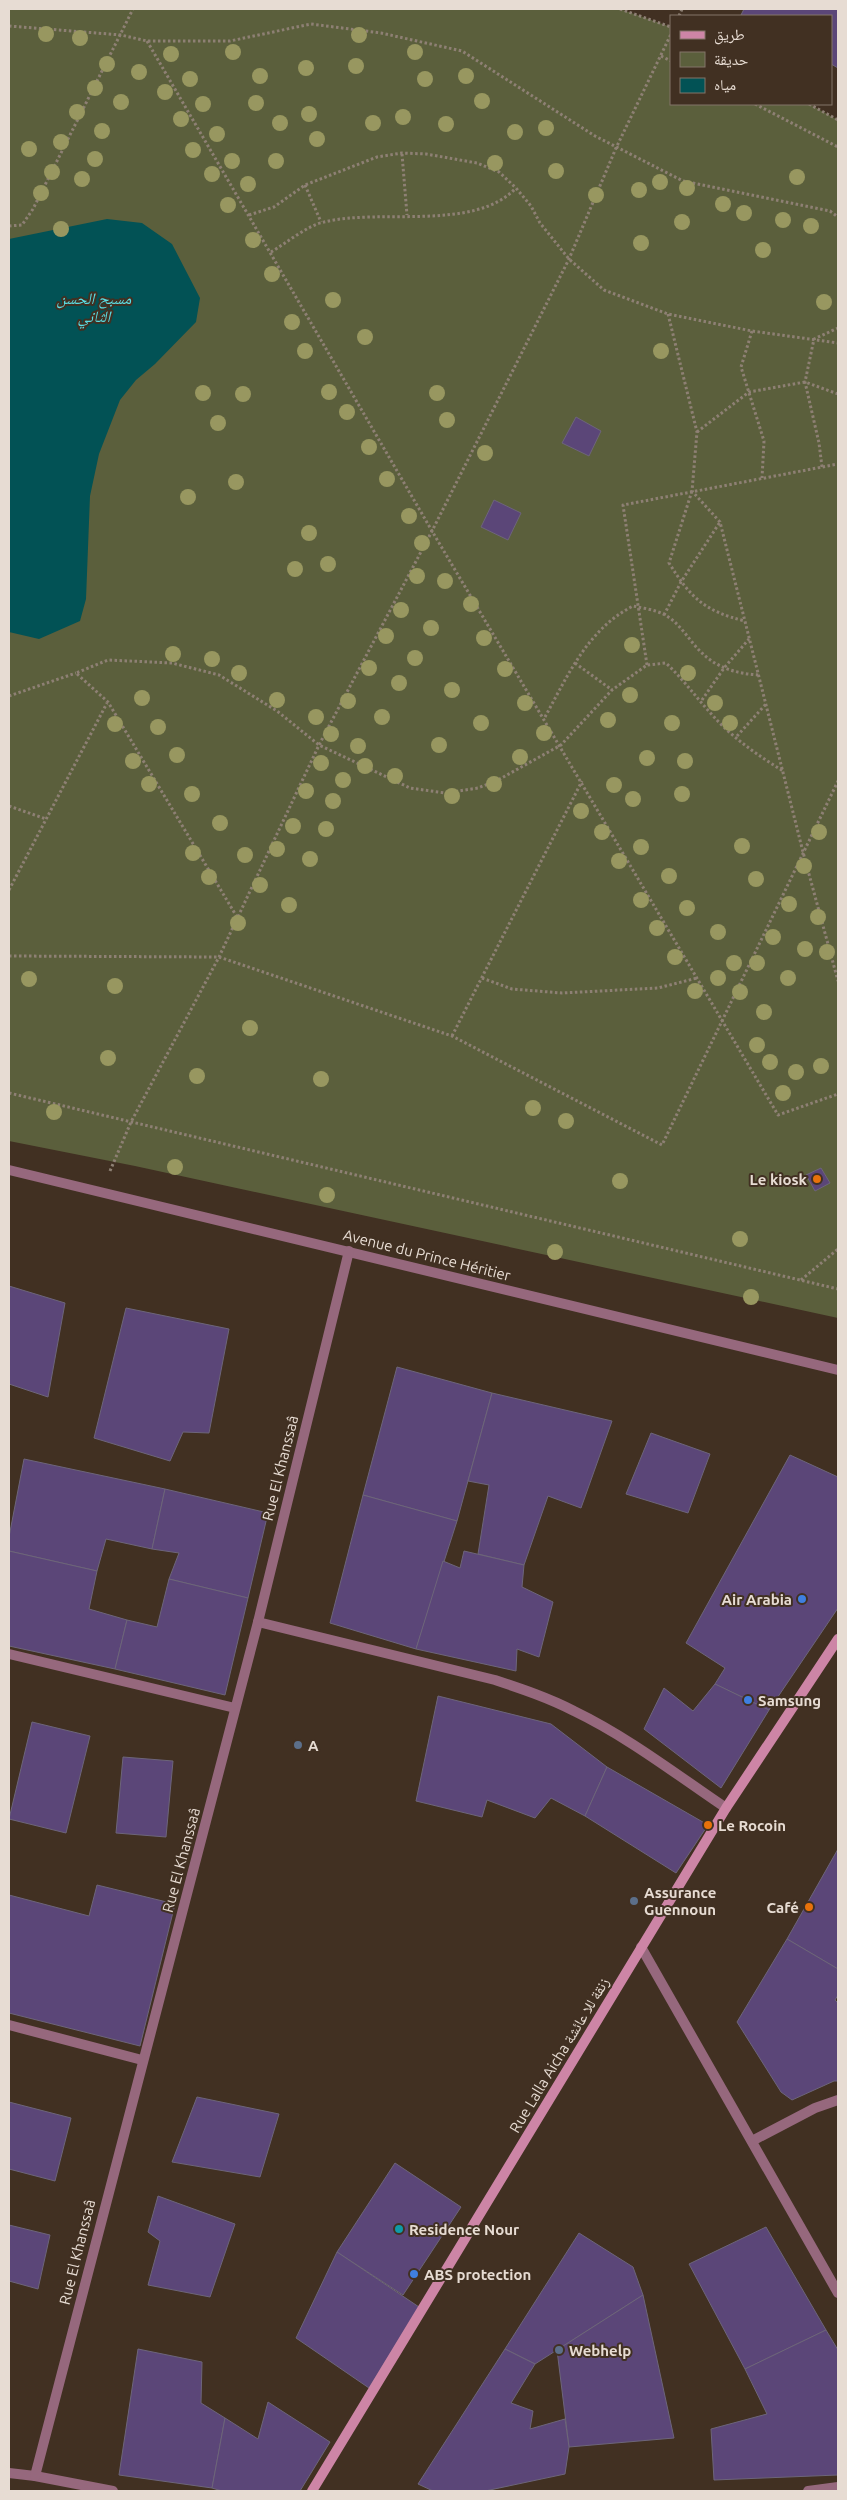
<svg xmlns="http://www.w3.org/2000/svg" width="847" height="2500" font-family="Ubuntu,'Noto Naskh Arabic',sans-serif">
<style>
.green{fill:#5b5f3c}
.water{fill:#025255}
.building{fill:#5b4678;stroke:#6d657a}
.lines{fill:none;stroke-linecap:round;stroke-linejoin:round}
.path{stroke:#8e8074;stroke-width:3;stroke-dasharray:2.5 2.5;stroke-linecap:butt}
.street{stroke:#96687d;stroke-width:10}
.secondary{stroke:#cd85a6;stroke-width:10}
.tree{fill:#989760}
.food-dot{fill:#e8710a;stroke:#413022;stroke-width:2}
.shop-dot{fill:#3f7fe0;stroke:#413022;stroke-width:2}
.service-dot{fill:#5c6f8a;stroke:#413022;stroke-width:2}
.culture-dot{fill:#0f9aa8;stroke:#413022;stroke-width:2}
.labels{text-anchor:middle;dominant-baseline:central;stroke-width:4;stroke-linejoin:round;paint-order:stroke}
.poi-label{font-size:15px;font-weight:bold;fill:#e7dcd3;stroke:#413022;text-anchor:start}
.street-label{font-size:15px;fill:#e7dcd3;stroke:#413022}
.water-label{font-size:16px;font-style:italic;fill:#5bdee4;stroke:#413022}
</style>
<rect width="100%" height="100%" fill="#413022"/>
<polygon class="green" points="9,9 620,9 671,27 671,104 809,104 838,120 838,1318 135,1166 9,1141"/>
<polygon class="water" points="107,219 142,223 172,244 200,298 196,322 155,364 136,380 120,400 99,454 90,496 86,599 80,621 39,639 9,632 9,239"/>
<g class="building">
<polygon points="744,9 838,9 838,68 831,64 831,16 743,16 741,15"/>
<polygon points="576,417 601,431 589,456 562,443"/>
<polygon points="494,500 521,513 508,540 481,527"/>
<polygon points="821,1168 830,1183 815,1191 806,1175"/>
<polygon points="9,1286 65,1303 48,1397 9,1384"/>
<polygon points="126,1308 229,1329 209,1433 183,1432 170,1461 94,1438"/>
<polygon points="397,1367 492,1393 457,1521 363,1495"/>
<polygon points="492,1393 612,1421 581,1508 548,1496 524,1565 478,1554 489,1485 468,1481"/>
<polygon points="651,1433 710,1454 688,1513 626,1494"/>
<polygon points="790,1455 838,1477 838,1608 769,1710 715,1684 725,1668 686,1643"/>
<polygon points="24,1459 165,1489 152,1549 106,1539 97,1571 9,1551 9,1537"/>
<polygon points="165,1489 268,1513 248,1598 169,1579 179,1553 152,1549"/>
<polygon points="363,1495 457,1521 416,1649 330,1623"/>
<polygon points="9,1551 97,1571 89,1609 127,1620 115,1669 9,1646"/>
<polygon points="464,1551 524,1565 522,1587 553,1602 539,1657 517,1649 516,1671 416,1649 443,1561 460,1568"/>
<polygon points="169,1579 248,1598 225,1695 115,1669 127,1620 157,1627"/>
<polygon points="715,1684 769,1710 721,1788 644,1729 664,1688 693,1711"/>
<polygon points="438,1696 551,1724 607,1767 585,1816 551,1798 535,1818 487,1800 482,1817 416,1801"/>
<polygon points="32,1722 90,1736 66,1833 9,1819"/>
<polygon points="123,1757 173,1761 166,1837 116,1833"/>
<polygon points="607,1767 708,1825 676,1873 585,1816"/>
<polygon points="838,1849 838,1969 787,1939"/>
<polygon points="97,1885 175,1904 140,2046 9,2013 9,1895 89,1916"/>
<polygon points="787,1939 838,1969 838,1995 835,2000 838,2003 838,2081 834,2081 792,2100 781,2092 737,2022"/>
<polygon points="197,2097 279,2114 260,2177 172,2162"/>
<polygon points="9,2102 71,2118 55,2181 9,2169"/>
<polygon points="395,2163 461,2207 403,2295 337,2252"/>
<polygon points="158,2196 235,2224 210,2297 148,2285 160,2241 148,2232"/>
<polygon points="9,2225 50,2235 38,2289 9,2281"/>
<polygon points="766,2227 826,2330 745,2369 689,2264"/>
<polygon points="579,2233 633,2267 643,2295 535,2364 505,2349"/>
<polygon points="337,2252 419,2307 369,2388 296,2338"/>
<polygon points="643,2295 674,2438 569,2447 557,2350"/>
<polygon points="826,2330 838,2350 838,2475 714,2480 711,2429 767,2414 745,2369"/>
<polygon points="138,2349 202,2362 201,2403 225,2418 212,2488 119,2475"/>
<polygon points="505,2349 535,2364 511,2403 533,2411 530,2429 565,2419 569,2447 565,2474 485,2491 433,2491 418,2484"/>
<polygon points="268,2402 330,2442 300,2491 222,2491 212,2488 225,2418 258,2439"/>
</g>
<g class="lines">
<g class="path">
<polyline points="620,9 671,27"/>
<polyline points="679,16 682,9"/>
<polyline points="9,26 121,35 147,41 230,41 311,24 381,33 462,51 595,136 683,181 830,211 838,217"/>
<polyline points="147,41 432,531 778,1115 838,1094"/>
<polyline points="661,56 671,61"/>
<polyline points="755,104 838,147"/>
<polyline points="809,104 838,120"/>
<polyline points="402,154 407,215"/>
<polyline points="305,185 321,222"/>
<polyline points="249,215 274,207 305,185 377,157 402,153 426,154 477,163 499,172 516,188 531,206 540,223 569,259 604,290 668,314 752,331 838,343"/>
<polyline points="9,226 22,225 33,209 133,9"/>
<path d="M271,252C285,244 308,225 324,222C381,208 474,232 516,188"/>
<polyline points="668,314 697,432 692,491 720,522 803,852 838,981"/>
<polyline points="752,331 741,367 764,441 762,478"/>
<polyline points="697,432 749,392 805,382 838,394"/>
<polyline points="822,467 819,443 805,382 814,339 838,328"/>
<path d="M692,491L669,563C691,598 704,611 745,621"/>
<polyline points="664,615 681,582 720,522"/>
<polyline points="575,663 612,690"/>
<polyline points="647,665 623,505 838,464"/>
<polyline points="9,696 76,673"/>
<polyline points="702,700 724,668 749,639"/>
<path d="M545,717C568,675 588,629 633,606C643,608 655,610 663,614C680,622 689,641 702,653C717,668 738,674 759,675"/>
<polyline points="737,736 766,704"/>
<polyline points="9,806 46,819"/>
<polyline points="9,890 107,703"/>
<path d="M237,917L108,702L76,673L108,660L172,663L219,675L277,711L319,745L410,788L445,793L478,788L498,780L561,745L612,690L647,665L666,663C684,680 698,700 715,718C734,739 759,756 783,771"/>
<polyline points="9,956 219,957 452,1036 662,1145 838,781"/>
<polyline points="482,978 512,989 562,993 658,988 697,978"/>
<polyline points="452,1036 582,781"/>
<polyline points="9,1093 838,1289"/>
<polyline points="110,1171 131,1122 219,957 319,745 432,531 569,259 616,148 671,34"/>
<polyline points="801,1280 838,1249"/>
</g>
<g class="street">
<polyline points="9,1170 838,1370"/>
<path d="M258,1622L495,1680C522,1689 549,1698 574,1711C628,1737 677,1775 726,1808"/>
<polyline points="9,1654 235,1708"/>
<polyline points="641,1947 838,2293"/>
<polyline points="9,2025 142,2060"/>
<polyline points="752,2141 815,2108 838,2100"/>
<polyline points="9,2473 35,2476 113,2491"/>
<polyline points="35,2476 258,1622 349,1251"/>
<polyline points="808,2491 838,2487"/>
</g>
<polyline class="secondary" points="312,2491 726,1808 838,1639"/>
</g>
<g class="tree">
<circle cx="46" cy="34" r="8"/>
<circle cx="359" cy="35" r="8"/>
<circle cx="80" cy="38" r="8"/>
<circle cx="233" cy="52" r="8"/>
<circle cx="415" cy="52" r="8"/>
<circle cx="171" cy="54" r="8"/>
<circle cx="107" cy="64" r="8"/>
<circle cx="356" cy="66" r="8"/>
<circle cx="306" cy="68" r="8"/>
<circle cx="139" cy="72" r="8"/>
<circle cx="260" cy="76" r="8"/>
<circle cx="466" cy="76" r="8"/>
<circle cx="190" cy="79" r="8"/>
<circle cx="425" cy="79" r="8"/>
<circle cx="95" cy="88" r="8"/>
<circle cx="165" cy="92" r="8"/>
<circle cx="482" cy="101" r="8"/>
<circle cx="121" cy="102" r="8"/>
<circle cx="256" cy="103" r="8"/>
<circle cx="203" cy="104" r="8"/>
<circle cx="77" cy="112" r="8"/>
<circle cx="309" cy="114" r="8"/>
<circle cx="403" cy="117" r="8"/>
<circle cx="181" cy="119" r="8"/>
<circle cx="280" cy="123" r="8"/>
<circle cx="373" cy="123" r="8"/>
<circle cx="446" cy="124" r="8"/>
<circle cx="546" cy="128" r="8"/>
<circle cx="102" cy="131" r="8"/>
<circle cx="515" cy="132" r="8"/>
<circle cx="217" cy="134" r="8"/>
<circle cx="317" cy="139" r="8"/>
<circle cx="61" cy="142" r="8"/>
<circle cx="29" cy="149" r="8"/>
<circle cx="193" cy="150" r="8"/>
<circle cx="95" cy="159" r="8"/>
<circle cx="232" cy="161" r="8"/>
<circle cx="276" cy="161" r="8"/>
<circle cx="495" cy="163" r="8"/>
<circle cx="556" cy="171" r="8"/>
<circle cx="52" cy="172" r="8"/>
<circle cx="212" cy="174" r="8"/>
<circle cx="797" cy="177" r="8"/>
<circle cx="82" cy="179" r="8"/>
<circle cx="660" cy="182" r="8"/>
<circle cx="248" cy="184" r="8"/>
<circle cx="687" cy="188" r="8"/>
<circle cx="639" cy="190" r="8"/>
<circle cx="41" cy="193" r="8"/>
<circle cx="596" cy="195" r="8"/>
<circle cx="723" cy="204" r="8"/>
<circle cx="228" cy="205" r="8"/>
<circle cx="744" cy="213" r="8"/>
<circle cx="783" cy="220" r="8"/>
<circle cx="682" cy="222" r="8"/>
<circle cx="811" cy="226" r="8"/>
<circle cx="61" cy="229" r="8"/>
<circle cx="253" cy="240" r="8"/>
<circle cx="641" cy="243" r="8"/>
<circle cx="763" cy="250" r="8"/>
<circle cx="272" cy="274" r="8"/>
<circle cx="333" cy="300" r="8"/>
<circle cx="824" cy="302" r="8"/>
<circle cx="292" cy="322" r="8"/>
<circle cx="365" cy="337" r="8"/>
<circle cx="305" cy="351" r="8"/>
<circle cx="661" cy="351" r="8"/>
<circle cx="329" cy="392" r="8"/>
<circle cx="203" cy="393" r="8"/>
<circle cx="437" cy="393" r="8"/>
<circle cx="243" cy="394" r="8"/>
<circle cx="347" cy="412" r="8"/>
<circle cx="447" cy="420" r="8"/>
<circle cx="218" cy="423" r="8"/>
<circle cx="369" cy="447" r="8"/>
<circle cx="485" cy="453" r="8"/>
<circle cx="387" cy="479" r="8"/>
<circle cx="236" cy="482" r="8"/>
<circle cx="188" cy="497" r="8"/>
<circle cx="409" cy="516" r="8"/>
<circle cx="309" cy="533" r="8"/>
<circle cx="422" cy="543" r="8"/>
<circle cx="328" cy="564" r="8"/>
<circle cx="295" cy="569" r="8"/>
<circle cx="417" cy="576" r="8"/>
<circle cx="445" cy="581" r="8"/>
<circle cx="471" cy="604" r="8"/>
<circle cx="401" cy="610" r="8"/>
<circle cx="431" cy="628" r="8"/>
<circle cx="386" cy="636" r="8"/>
<circle cx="484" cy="638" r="8"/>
<circle cx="632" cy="645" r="8"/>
<circle cx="173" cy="654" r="8"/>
<circle cx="415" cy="658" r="8"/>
<circle cx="212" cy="659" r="8"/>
<circle cx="369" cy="668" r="8"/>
<circle cx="505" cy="669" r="8"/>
<circle cx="239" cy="673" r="8"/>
<circle cx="688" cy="673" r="8"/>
<circle cx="399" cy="683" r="8"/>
<circle cx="452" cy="690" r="8"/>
<circle cx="630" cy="695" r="8"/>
<circle cx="142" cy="698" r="8"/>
<circle cx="277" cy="700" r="8"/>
<circle cx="348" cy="701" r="8"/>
<circle cx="525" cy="703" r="8"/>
<circle cx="715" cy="703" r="8"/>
<circle cx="316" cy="717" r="8"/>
<circle cx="382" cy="717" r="8"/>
<circle cx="608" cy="720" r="8"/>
<circle cx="481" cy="723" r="8"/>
<circle cx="672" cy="723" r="8"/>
<circle cx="730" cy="723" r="8"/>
<circle cx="115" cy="724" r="8"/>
<circle cx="158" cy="727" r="8"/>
<circle cx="544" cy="733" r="8"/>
<circle cx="331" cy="734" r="8"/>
<circle cx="439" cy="745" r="8"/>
<circle cx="358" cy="746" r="8"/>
<circle cx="177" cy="755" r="8"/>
<circle cx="520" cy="757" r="8"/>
<circle cx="647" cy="758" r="8"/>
<circle cx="133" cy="761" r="8"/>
<circle cx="685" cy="761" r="8"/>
<circle cx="321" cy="763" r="8"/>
<circle cx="365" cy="766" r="8"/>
<circle cx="395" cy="776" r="8"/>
<circle cx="343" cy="780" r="8"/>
<circle cx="149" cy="784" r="8"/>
<circle cx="494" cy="784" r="8"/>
<circle cx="614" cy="785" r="8"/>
<circle cx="306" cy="791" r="8"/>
<circle cx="192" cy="794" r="8"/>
<circle cx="682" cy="794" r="8"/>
<circle cx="452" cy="796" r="8"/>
<circle cx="633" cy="799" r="8"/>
<circle cx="333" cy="801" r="8"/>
<circle cx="581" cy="811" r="8"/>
<circle cx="220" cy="823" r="8"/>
<circle cx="293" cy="826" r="8"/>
<circle cx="326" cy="829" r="8"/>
<circle cx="602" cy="832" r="8"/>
<circle cx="819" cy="832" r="8"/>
<circle cx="742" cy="846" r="8"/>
<circle cx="641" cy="847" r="8"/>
<circle cx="277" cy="849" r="8"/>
<circle cx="193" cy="853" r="8"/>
<circle cx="245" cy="855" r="8"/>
<circle cx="310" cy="859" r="8"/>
<circle cx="619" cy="861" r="8"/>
<circle cx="804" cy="866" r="8"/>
<circle cx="669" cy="876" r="8"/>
<circle cx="209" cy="877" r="8"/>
<circle cx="756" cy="879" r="8"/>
<circle cx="260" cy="885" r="8"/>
<circle cx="641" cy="900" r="8"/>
<circle cx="789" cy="904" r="8"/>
<circle cx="289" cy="905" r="8"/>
<circle cx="687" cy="908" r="8"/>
<circle cx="818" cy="917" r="8"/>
<circle cx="238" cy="923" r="8"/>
<circle cx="657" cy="928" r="8"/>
<circle cx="718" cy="932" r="8"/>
<circle cx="773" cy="937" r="8"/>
<circle cx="805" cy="949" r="8"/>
<circle cx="827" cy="952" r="8"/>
<circle cx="675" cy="957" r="8"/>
<circle cx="734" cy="963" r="8"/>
<circle cx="757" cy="963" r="8"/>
<circle cx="718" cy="978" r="8"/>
<circle cx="788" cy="978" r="8"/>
<circle cx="29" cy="979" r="8"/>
<circle cx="115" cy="986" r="8"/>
<circle cx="695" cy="991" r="8"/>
<circle cx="740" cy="992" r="8"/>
<circle cx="764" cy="1012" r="8"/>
<circle cx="250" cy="1028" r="8"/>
<circle cx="757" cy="1045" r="8"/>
<circle cx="108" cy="1058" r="8"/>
<circle cx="770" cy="1062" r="8"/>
<circle cx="821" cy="1066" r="8"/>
<circle cx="796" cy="1072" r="8"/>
<circle cx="197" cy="1076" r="8"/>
<circle cx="321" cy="1079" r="8"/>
<circle cx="783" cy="1093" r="8"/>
<circle cx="533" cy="1108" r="8"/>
<circle cx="54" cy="1112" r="8"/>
<circle cx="566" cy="1121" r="8"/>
<circle cx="175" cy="1167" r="8"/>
<circle cx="620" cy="1181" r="8"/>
<circle cx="327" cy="1195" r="8"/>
<circle cx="740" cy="1239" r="8"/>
<circle cx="555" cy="1252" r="8"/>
<circle cx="751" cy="1297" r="8"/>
</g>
<g class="food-dot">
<circle cx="817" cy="1179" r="5"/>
<circle cx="708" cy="1825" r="5"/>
<circle cx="809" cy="1907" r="5"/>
</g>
<g class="shop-dot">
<circle cx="802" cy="1599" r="5"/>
<circle cx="748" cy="1700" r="5"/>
<circle cx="414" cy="2274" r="5"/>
</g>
<g class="service-dot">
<circle cx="298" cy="1745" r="5"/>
<circle cx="634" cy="1901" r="5"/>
<circle cx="559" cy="2350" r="5"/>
</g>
<circle class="culture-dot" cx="399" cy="2229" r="5"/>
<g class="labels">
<g class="poi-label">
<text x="807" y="1179" text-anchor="end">Le kiosk</text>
<text x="792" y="1599" text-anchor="end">Air Arabia</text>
<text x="758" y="1700">Samsung</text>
<text x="308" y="1745">A</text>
<text x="718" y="1825">Le Rocoin</text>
<text x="644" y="1892">Assurance<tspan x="644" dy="17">Guennoun</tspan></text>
<text x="799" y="1907" text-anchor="end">Café</text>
<text x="409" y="2229">Residence Nour</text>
<text x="424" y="2274">ABS protection</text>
<text x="569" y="2350">Webhelp</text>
</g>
<g class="street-label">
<text transform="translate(427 1255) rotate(14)">Avenue du Prince Héritier</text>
<text transform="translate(280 1468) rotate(-76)">Rue El Khanssaâ</text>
<text transform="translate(181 1860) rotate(-75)">Rue El Khanssaâ</text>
<text transform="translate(559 2055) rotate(-59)">Rue Lalla Aicha زنقة للا عائشة</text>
<text transform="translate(77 2252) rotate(-76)">Rue El Khanssaâ</text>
</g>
<g class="water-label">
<text x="94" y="298">مسبح الحسن<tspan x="94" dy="18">الثاني</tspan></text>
</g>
</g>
<rect width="847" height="2500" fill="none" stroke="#e7dcd3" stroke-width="20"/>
<rect x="670" y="15" width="162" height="90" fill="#413022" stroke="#837569"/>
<rect x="680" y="31" width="25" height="8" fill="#cd85a6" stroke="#837569"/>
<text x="714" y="40" font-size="15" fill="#e7dcd3">طريق</text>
<rect x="680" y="52" width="25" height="15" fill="#5b5f3c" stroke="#837569"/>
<text x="714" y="65" font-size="15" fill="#e7dcd3">حديقة</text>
<rect x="680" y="78" width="25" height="15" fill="#025255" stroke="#837569"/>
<text x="714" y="90" font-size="15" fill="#e7dcd3">مياه</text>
</svg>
